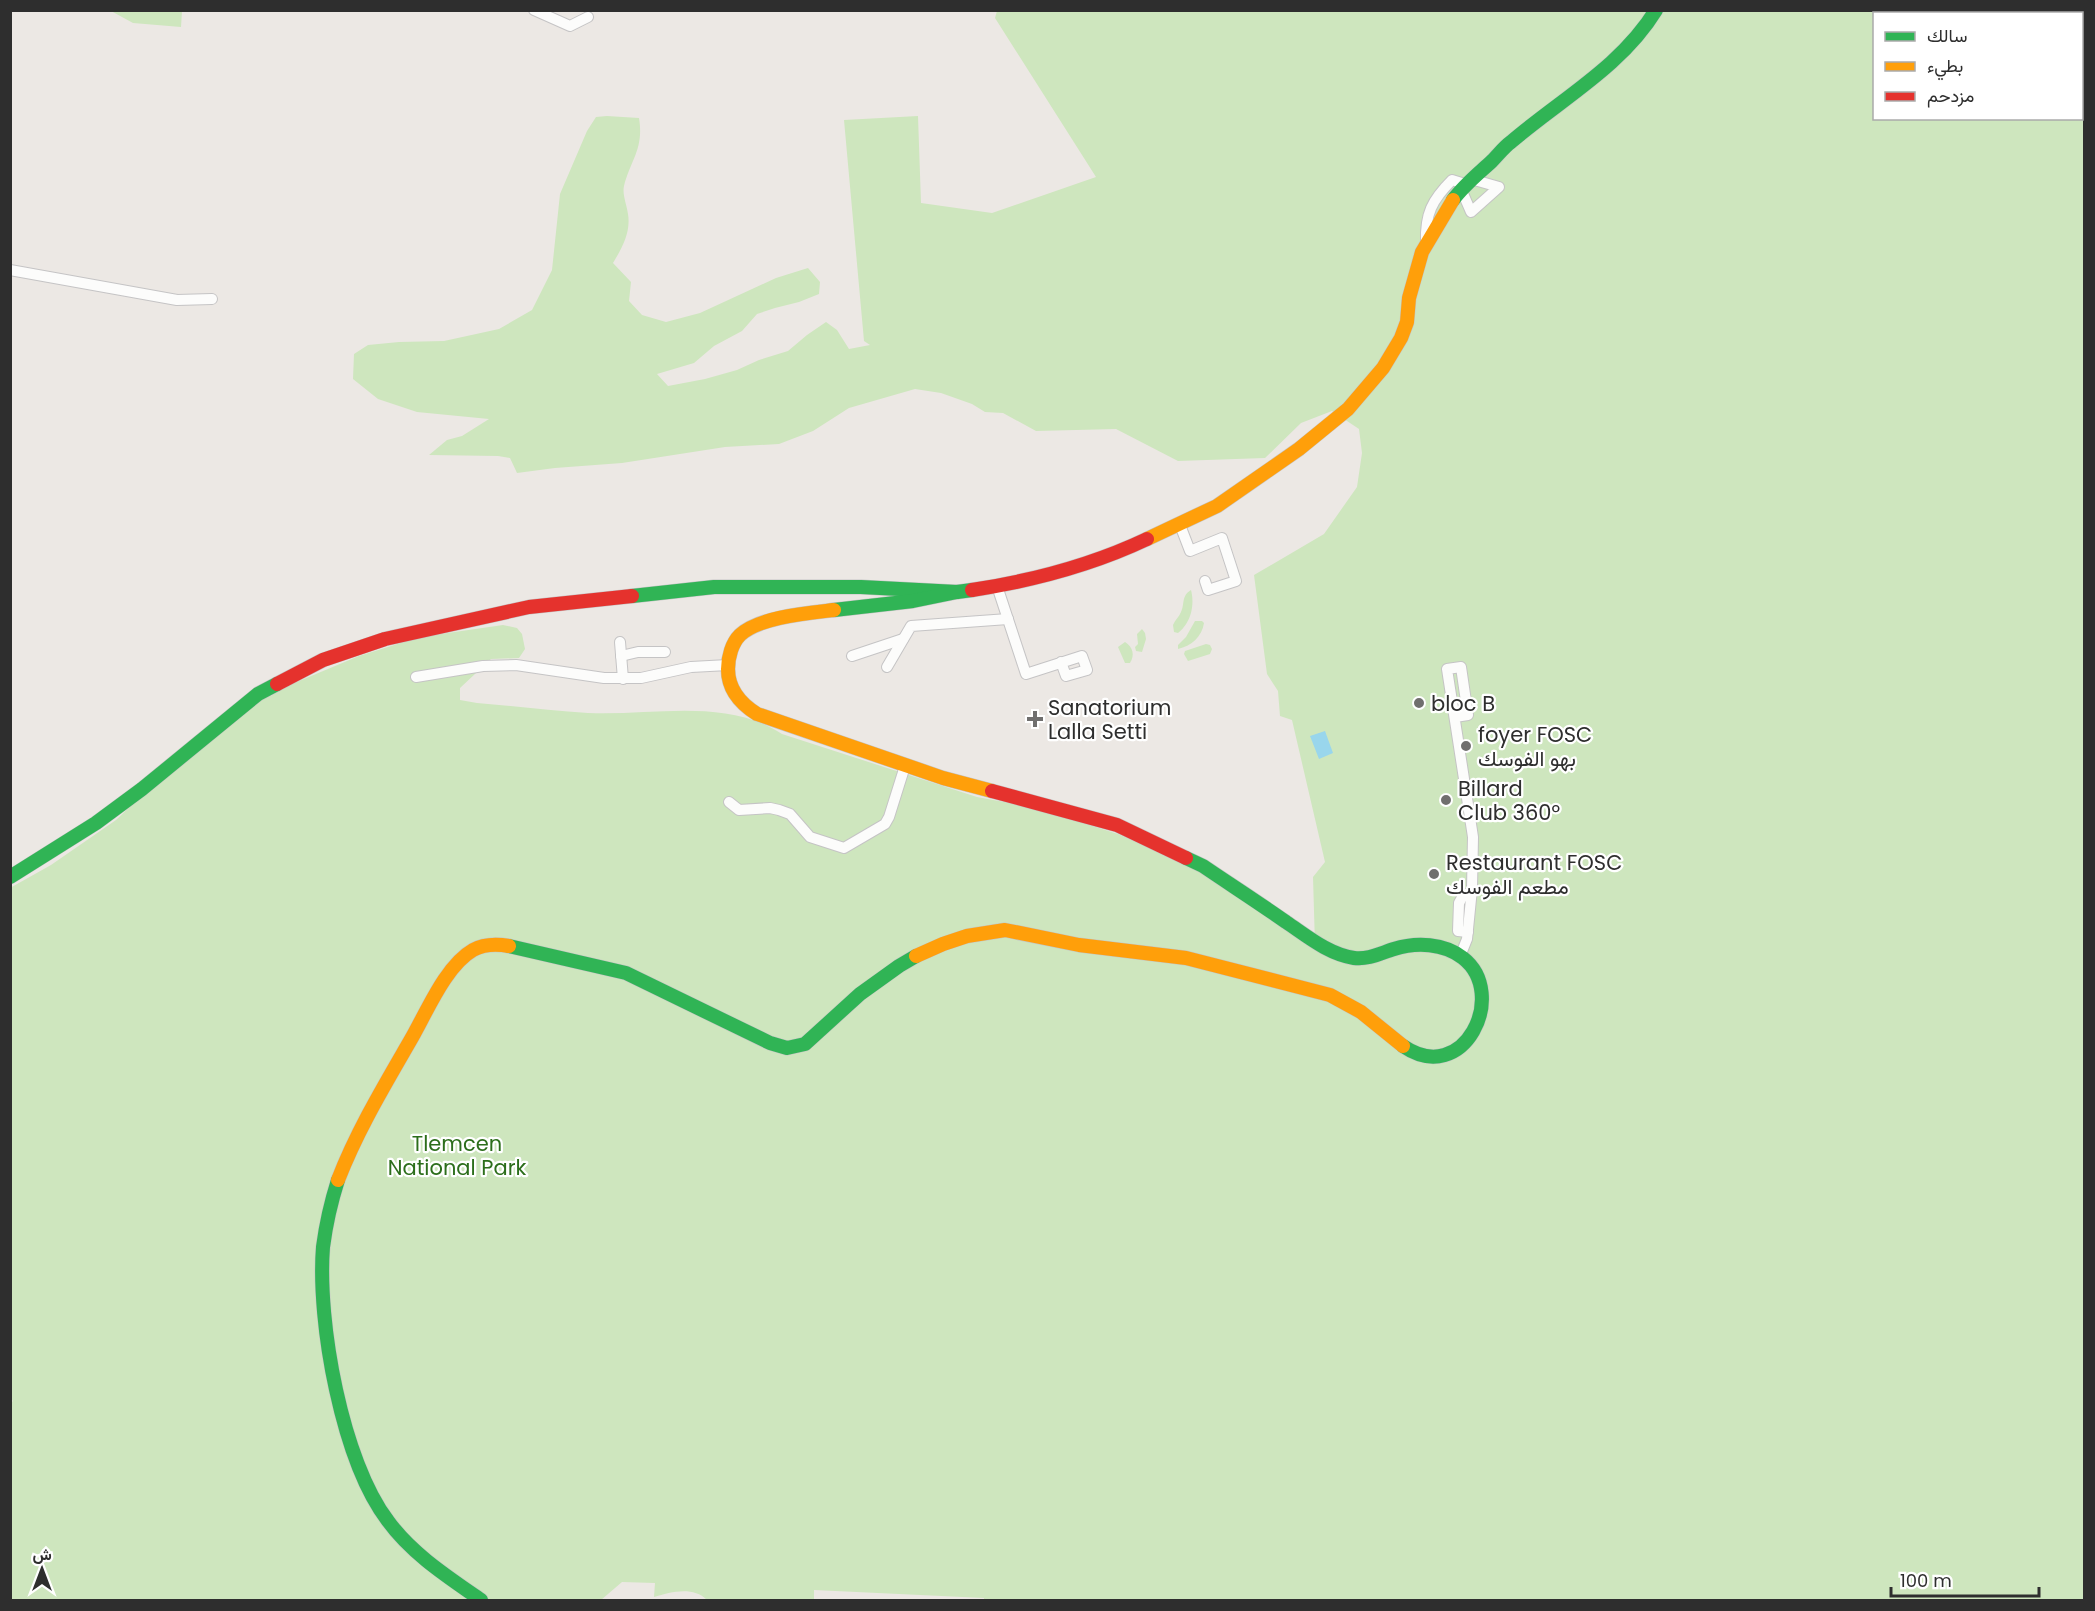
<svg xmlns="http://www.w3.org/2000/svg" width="2095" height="1611" font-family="Poppins,Vazirmatn,sans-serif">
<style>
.green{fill:#cee6be;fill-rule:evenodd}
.water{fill:#99d6ec}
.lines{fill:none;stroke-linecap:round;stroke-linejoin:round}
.street-casing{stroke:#c5c4c5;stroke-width:12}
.fast-casing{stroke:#c5c4c5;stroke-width:15}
.slow-casing{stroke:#c5c4c5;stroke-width:15}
.jam-casing{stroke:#c5c4c5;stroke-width:15}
.street{stroke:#fcfcfb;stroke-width:10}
.fast{stroke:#30b455;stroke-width:14}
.slow{stroke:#ff9f0a;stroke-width:14}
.jam{stroke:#e5322d;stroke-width:14}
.poi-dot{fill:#706f6e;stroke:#fff;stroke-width:2}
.labels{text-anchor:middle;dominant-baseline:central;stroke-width:4.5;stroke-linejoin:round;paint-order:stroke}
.poi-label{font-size:21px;fill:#2e2e2e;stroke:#fff;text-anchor:start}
.park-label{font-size:21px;fill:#2c6e1b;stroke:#fff}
</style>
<rect width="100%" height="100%" fill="#ece8e4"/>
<g class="green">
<polygon points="111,11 182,11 181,27 133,23"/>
<path d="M997,11H2084V1600H984V1598L814,1590V1600H707C693,1586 671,1592 654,1597L655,1583L622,1582L601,1600H11L10,1403L13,1401L10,1398V888L51,865L116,820L160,778L266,696H271L280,689L359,656L420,637L503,625L517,628L522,634L525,649L519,658L491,659L460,688V700L477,703C514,706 551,711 588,713C652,716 725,697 782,734L977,797L1032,807L1118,834L1191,866L1315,945L1313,877L1325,862L1292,720L1280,716L1278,691L1267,674L1254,575L1324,534L1357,487L1362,453L1359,429L1332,411L1301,423L1265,458L1178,461L1116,429L1036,431L1003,413L985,412L972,404L941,393L915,389L849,408L813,431L779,444L725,447L622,463L555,468L517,473L510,458L498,456L429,455L447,440L462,436L489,419L417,412L378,399L353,379L354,354L368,345L399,342L444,341L499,329L532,310L552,270L560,194L587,131L596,117L607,116L639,118C644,149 631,159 624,186C622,194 627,206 628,214C631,232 622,248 613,263L631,282L629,301L642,315L666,322L700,313L776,278L808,268L820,282L819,294L799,302L775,308L757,314L742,331L714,346L694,363L657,374L668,386L705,379L737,370L759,360L788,351L807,335L826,322L837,330L849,349L870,345L864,341L844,120L918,116L921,203L992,213L1096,177L995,18ZM1874,14H2082V118H1874Z"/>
<path d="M1191,590C1195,605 1191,623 1178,633L1174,632L1173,625C1175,620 1179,617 1181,612C1185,604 1181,596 1191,590Z"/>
<path d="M1195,621H1202L1204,623C1202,637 1191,646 1178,649V645L1186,637Z"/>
<polygon points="1142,629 1145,633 1146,639 1142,652 1136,651 1135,647 1138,644 1137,634"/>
<path d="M1125,642C1133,647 1135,655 1130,663H1125L1118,647Z"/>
<polygon points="1206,644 1210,645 1212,649 1210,654 1188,661 1184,654 1185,651"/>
</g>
<polygon class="water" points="1325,731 1333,753 1319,759 1310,736"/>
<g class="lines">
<defs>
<g id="street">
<polyline points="534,10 570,26 588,17"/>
<polyline points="1461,189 1471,212 1499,187 1471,179"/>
<path d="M1426,242C1425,214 1432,200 1452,180L1465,184"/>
<polyline points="10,270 177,300 212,299"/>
<polyline points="1180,525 1190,551 1222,538 1236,581 1208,590 1205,581"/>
<polyline points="997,586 1026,674 1082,656 1087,670 1066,676 1061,662"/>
<polyline points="620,642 623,679"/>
<polyline points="621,656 638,652 665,652"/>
<polyline points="852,656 903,639"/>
<polyline points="887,667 911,626 1008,619"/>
<polyline points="416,677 483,666 516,665 604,678 641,678 691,667 728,665"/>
<polyline points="1455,717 1468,715 1461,667 1447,669 1473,837 1472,889 1467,939 1461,954"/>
<polyline points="729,802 739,810 770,808 779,810 790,814 810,837 844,848 885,824 889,817 905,766"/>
<polyline points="1468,932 1458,931 1459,903 1464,894 1472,894"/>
</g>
<g id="fast">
<path d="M1453,200C1464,185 1478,174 1492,161C1498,155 1504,147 1511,142C1561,99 1621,67 1656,10"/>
<polyline points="632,596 714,587 861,587 957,592 972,590"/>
<polyline points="834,610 913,601 957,592"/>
<path d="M1186,858L1203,866C1231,885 1259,903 1286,922C1307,936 1328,954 1354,958C1368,960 1381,953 1394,949C1416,942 1444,943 1463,958C1509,994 1464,1088 1403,1046"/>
<polyline points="10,877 96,823 142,789 258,694 277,684"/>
<polyline points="509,946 626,973 770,1043 787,1048 805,1044 860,994 899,966 916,956"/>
<path d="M338,1180C331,1202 326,1224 323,1247C317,1322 342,1461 388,1521C412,1554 448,1577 481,1600"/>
</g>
<g id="slow">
<polyline points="1147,539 1217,506 1299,449 1348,409 1383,368 1401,338 1407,322 1409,298 1422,252 1453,200"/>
<path d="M834,610C809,613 759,617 740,635C732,643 728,657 728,669C728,689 741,704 757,714L943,778L992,791"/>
<polyline points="916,956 943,944 967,936 1005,930 1079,945 1186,958 1330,995 1361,1012 1403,1046"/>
<path d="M338,1180C357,1131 384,1086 410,1041C426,1014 445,966 473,950C484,944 497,944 509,946"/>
</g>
<g id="jam">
<path d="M972,590C1031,581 1092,565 1147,539"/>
<polyline points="277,684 323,660 385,639 529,607 632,596"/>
<polyline points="992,791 1117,825 1186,858"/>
</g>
</defs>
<use href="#street" class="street-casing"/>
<use href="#fast" class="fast-casing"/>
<use href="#slow" class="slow-casing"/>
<use href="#jam" class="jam-casing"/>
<use href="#street" class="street"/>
<use href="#fast" class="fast"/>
<use href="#slow" class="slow"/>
<use href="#jam" class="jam"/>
</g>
<g class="poi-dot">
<circle cx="1419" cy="703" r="6"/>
<path d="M1032 710h6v6h6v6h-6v6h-6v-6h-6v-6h6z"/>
<circle cx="1466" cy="746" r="6"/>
<circle cx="1446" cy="800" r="6"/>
<circle cx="1434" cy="874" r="6"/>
</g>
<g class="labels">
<g class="poi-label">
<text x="1431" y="703">bloc B</text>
<text x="1048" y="707">Sanatorium<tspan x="1048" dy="24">Lalla Setti</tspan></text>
<text x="1478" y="734">foyer FOSC<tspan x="1478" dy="24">بهو الفوسك</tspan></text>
<text x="1458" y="788">Billard<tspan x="1458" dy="24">Club 360°</tspan></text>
<text x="1446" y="862">Restaurant FOSC<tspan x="1446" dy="24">مطعم الفوسك</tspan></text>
</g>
<g class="park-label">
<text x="457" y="1143">Tlemcen<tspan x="457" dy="24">National Park</tspan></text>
</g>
</g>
<rect width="2095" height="1611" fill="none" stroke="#2e2e2e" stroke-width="24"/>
<rect x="1873" y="12" width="210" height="108" fill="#ffffff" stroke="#ababab" stroke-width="1.5"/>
<rect x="1885" y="32" width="30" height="9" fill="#30b455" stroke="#ababab" stroke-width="1.5"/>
<text x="1927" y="42" font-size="18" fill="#2e2e2e">سالك</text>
<rect x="1885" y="62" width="30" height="9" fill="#ff9f0a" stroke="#ababab" stroke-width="1.5"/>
<text x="1927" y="72" font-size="18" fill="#2e2e2e">بطيء</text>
<rect x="1885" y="92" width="30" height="9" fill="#e5322d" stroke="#ababab" stroke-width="1.5"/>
<text x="1927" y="102" font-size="18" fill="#2e2e2e">مزدحم</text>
<g transform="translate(42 1569)" stroke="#ffffff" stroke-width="4.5" paint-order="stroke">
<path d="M0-4.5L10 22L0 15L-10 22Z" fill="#2e2e2e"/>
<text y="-9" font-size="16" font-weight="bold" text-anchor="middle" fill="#2e2e2e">ش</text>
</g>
<path d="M1891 1587v9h148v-9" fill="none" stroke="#2e2e2e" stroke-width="3"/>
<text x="1900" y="1587" font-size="18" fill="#2e2e2e" stroke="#ffffff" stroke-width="4.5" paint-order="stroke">100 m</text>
</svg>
